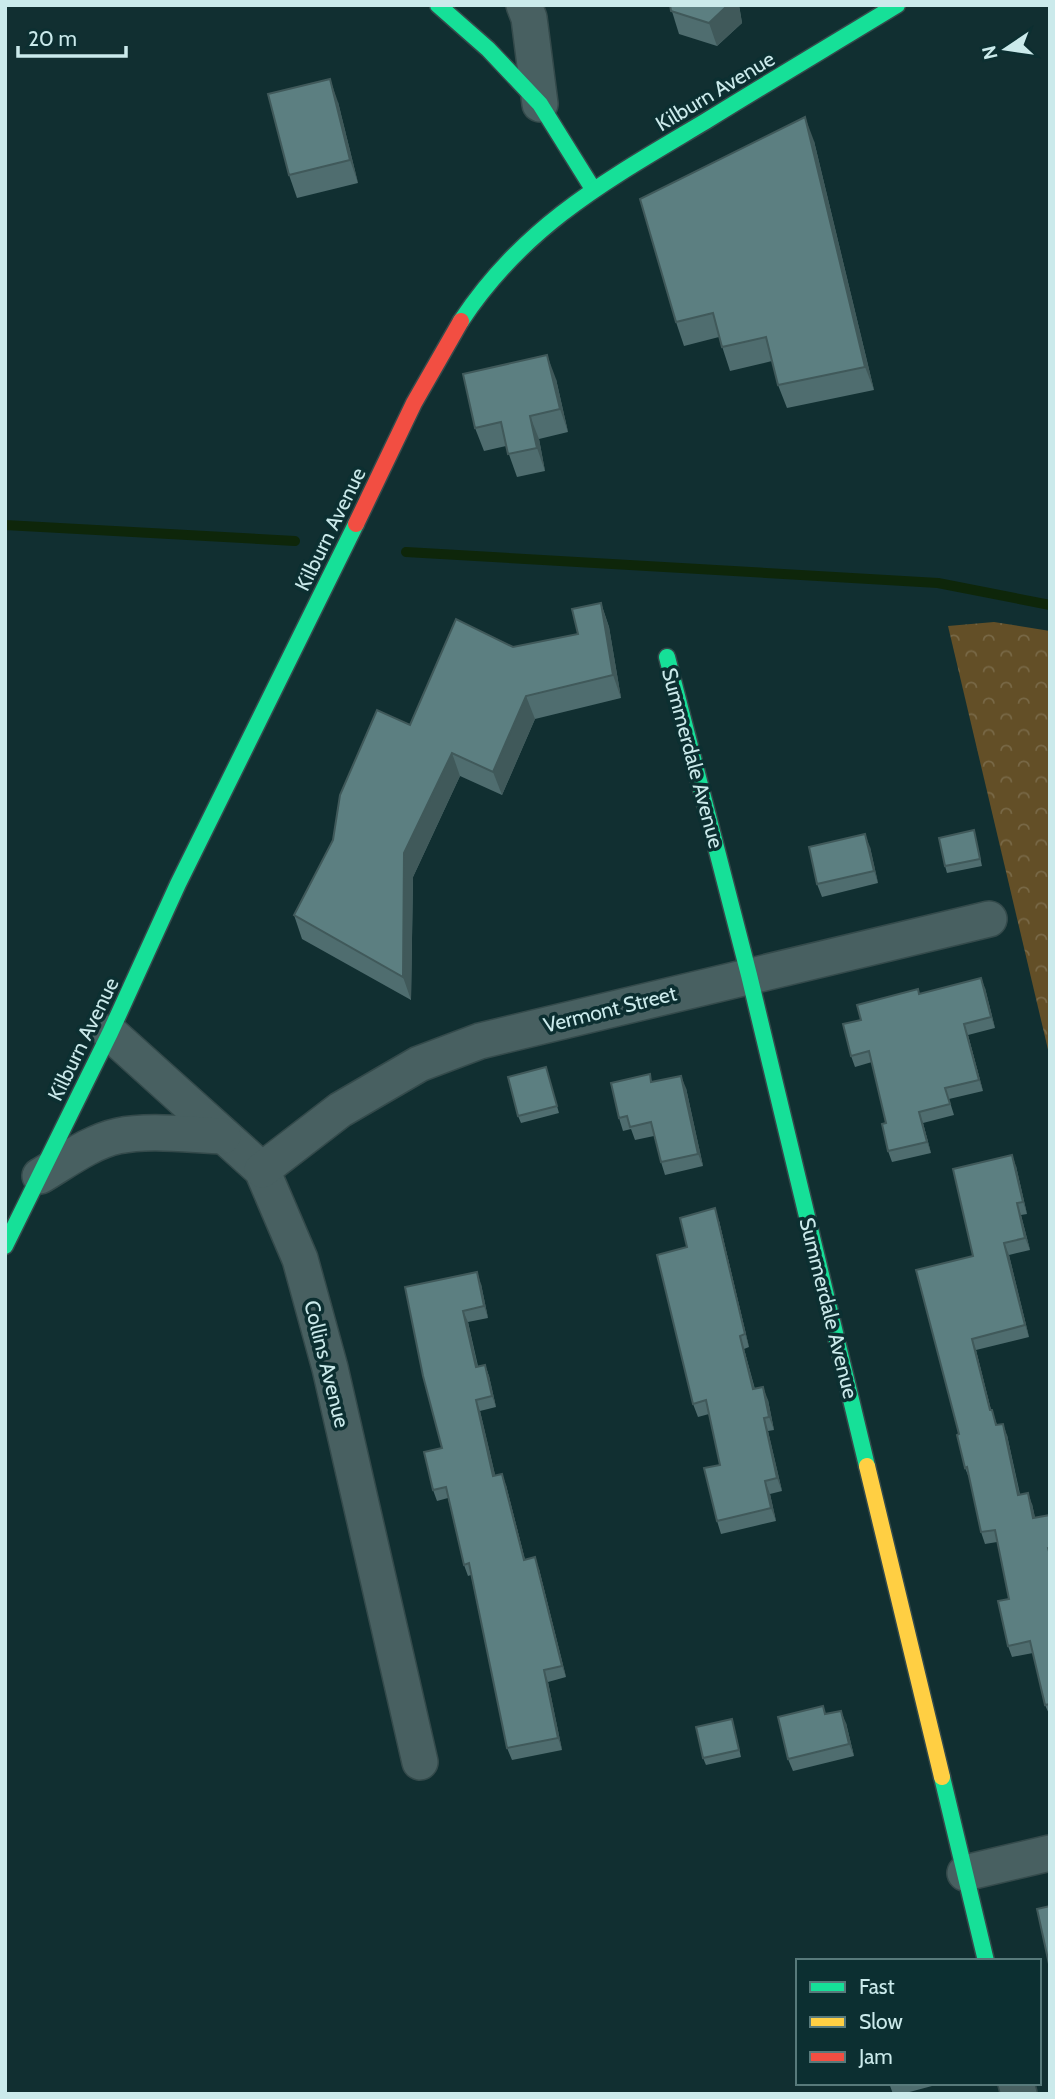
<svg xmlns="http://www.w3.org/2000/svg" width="1055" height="2099" font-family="Cabin,sans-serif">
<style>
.park{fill:url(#park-crowns)}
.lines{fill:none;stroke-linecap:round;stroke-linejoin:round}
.stream{stroke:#0e260a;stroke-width:10}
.street-casing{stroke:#344a4b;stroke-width:38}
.fast-casing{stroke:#344a4b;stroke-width:19}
.slow-casing{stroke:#344a4b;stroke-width:19}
.jam-casing{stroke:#344a4b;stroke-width:19}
.street{stroke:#486061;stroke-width:35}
.fast{stroke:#16e098;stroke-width:16}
.slow{stroke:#ffcf43;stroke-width:16}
.jam{stroke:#f24e42;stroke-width:16}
.wall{fill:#4f6d6f}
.shaded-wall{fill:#40595a}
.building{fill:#5c7f81;stroke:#40595a;stroke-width:2}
.labels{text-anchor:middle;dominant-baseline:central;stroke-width:7;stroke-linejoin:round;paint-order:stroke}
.street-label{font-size:21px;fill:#cbeaeb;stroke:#0c2f31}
</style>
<defs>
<pattern id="park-crowns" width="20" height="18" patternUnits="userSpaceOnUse" patternTransform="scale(1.75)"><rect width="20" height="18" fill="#634f27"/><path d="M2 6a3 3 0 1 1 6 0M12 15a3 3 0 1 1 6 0" fill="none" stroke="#786846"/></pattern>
</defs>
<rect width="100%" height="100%" fill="#112f31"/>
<polygon class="park" points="994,622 1050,631 1050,1058 948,626"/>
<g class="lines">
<g class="stream">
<polyline points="5,525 295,541"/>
<polyline points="406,552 938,583 1050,605"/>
</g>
<defs>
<g id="street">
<polyline points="524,5 529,18 540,104"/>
<polyline points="110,1033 262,1170 300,1259 330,1368 420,1762"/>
<polyline points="262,1170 340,1110 419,1064 480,1041 989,919"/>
<path d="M40,1176C64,1162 90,1142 118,1136C149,1129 191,1135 223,1136"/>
<polyline points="965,1873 1050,1853"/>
<polyline points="1016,2083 1019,2094"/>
</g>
<g id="fast">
<polyline points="438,5 488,49 540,104 593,189"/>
<path d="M461,321C525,224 609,179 706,121C769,82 833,44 897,5"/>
<polyline points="667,657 749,975 867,1466"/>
<polyline points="5,1246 110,1033 178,884 356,524"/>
<polyline points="942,1777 986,1961"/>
</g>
<polyline id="slow" points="867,1466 942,1777"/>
<polyline id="jam" points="356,524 414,403 461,321"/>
</defs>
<use href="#street" class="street-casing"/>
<use href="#fast" class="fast-casing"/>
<use href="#slow" class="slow-casing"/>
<use href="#jam" class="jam-casing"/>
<use href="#street" class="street"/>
<use href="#fast" class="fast"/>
<use href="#slow" class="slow"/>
<use href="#jam" class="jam"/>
</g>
<g class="wall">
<polygon points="670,5 739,5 742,23 717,46 679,34"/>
<polygon points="338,102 358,183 297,198 289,175"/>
<polygon points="814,141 874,390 787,408 778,385 772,361 730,371 719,337 684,346 676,322"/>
<polygon points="556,379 568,432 539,439 545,471 517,477 506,446 484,451 475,428"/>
<polygon points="601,603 609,627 621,698 535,719 502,795 460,776 413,877 411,1000 302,939 294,915 410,725 513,647 578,634"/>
<polygon points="974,830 982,866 947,873 945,866"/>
<polygon points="870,847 878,883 822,897 817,884"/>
<polygon points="985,988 995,1028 968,1035 983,1091 949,1099 954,1115 923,1123 931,1153 892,1162 888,1151 886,1123 872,1062 855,1067 851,1056 861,1020 920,994"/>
<polygon points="546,1067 559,1113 521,1123 518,1116"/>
<polygon points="652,1082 686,1088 703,1166 665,1175 661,1162 654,1136 635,1140 631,1129 623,1131 619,1118"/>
<polygon points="1016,1166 1027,1214 1021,1215 1030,1250 1009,1255 1029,1337 976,1350 991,1410 992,1410 997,1425 1007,1435 1020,1494 1032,1504 1035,1518 1050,1515 1050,1716 1045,1705 1033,1653 1012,1657 1008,1646 1009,1599 997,1542 985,1544 981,1532 970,1480 965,1468 959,1434 973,1256"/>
<polygon points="719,1221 749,1347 744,1349 755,1389 768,1400 774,1430 768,1431 782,1491 770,1494 776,1521 721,1534 717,1521 720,1465 709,1414 698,1417 693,1404 687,1247"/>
<polygon points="481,1284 488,1318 468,1322 478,1366 485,1365 489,1376 496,1407 480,1411 495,1475 506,1485 525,1560 539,1569 566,1677 548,1682 562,1750 512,1760 507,1748 471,1575 468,1576 464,1565 448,1498 437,1501 433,1490 442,1448 405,1287"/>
<polygon points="826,1714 846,1723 854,1756 793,1771 788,1759"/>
<polygon points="734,1726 741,1757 706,1765 703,1758"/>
<polygon points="889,2083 931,2083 932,2086 902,2094 893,2094"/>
</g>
<g class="shaded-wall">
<polygon points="728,5 739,5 742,23 717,46 709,23"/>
<polygon points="330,79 338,102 358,183 350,160"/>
<polygon points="805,117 814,141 874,390 865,367"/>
<polygon points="547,355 556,379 568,432 560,409"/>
<polygon points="530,416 539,439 545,471 537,448"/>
<polygon points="601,603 609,627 621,698 613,675"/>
<polygon points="526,696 535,719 502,795 493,772"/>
<polygon points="452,753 460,776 413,877 411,1000 403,977 404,853"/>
<polygon points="865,834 870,847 878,883 874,871"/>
<polygon points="981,978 985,988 995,1028 991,1017"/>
<polygon points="964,1024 968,1035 983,1091 979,1080"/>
<polygon points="681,1076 686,1088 703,1166 698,1154"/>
<polygon points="919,1112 923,1123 931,1153 927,1142"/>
<polygon points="1012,1155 1016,1166 1027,1214 1023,1202"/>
<polygon points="1017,1203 1021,1215 1030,1250 1025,1238"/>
<polygon points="715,1208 719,1221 749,1347 745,1334"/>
<polygon points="1004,1243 1009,1255 1029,1337 1025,1325"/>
<polygon points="477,1272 481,1284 488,1318 484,1306"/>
<polygon points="463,1311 468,1322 480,1378 476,1367"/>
<polygon points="740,1336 744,1349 758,1402 753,1389"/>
<polygon points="972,1339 976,1350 994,1422 990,1410"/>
<polygon points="485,1365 489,1376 496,1407 492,1396"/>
<polygon points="763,1387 768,1400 774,1430 769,1417"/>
<polygon points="476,1400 480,1411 498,1487 493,1476"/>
<polygon points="764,1418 768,1431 782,1491 777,1478"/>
<polygon points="1003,1424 1007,1435 1022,1506 1018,1495"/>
<polygon points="502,1474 506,1485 528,1571 524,1560"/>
<polygon points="765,1481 770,1494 776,1521 771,1508"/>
<polygon points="1028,1493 1032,1504 1038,1530 1033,1518"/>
<polygon points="535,1557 539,1569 566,1677 562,1666"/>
<polygon points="544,1670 548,1682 562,1750 558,1738"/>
<polygon points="841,1711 846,1723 854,1756 849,1744"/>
</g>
<g class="building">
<polygon points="670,5 728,5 709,23 671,11"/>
<polygon points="330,79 350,160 289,175 268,94"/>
<polygon points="805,117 865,367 778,385 766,337 722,347 713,313 676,322 640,199"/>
<polygon points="547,355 560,409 530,416 537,448 508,454 501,422 475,428 463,374"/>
<polygon points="601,603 613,675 526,696 493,772 452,753 404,853 403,977 294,915 333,840 340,795 377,710 410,725 456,619 513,647 578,634 572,609"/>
<polygon points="974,830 980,859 945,866 939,838"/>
<polygon points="865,834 874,871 817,884 809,847"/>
<polygon points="981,978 991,1017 964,1024 979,1080 945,1088 950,1104 919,1112 927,1142 888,1151 882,1124 886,1123 869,1051 851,1056 843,1024 861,1020 857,1005 918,989 919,994"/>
<polygon points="546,1067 557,1106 518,1116 508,1077"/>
<polygon points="650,1074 651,1082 681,1076 698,1154 661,1162 651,1122 630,1127 627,1116 619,1118 611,1083"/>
<polygon points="1012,1155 1023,1202 1017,1203 1025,1238 1004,1243 1025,1325 972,1339 990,1410 992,1410 996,1425 1003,1424 1018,1495 1028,1493 1033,1518 1050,1515 1050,1547 1048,1548 1050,1555 1050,1704 1045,1705 1030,1641 1008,1646 998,1601 1009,1599 995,1530 981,1532 967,1467 965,1468 957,1435 959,1434 916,1270 973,1256 953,1169"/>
<polygon points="715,1208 745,1334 740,1336 753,1389 763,1387 769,1417 764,1418 777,1478 765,1481 771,1508 717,1521 704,1468 720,1465 706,1400 693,1404 657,1255 687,1247 680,1218"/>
<polygon points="477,1272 484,1306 463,1311 476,1367 485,1365 492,1396 476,1400 493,1476 502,1474 524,1560 535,1557 562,1666 544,1670 558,1738 507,1748 469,1563 464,1565 446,1487 433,1490 424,1452 442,1448 423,1376 405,1287"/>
<polygon points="823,1706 825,1714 841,1711 849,1744 788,1759 778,1717"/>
<polygon points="732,1719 739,1750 703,1758 696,1727"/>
<polygon points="1050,1906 1050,1964 1049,1964 1037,1909"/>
</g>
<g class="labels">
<g class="street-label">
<text transform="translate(715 91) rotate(-31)">Kilburn Avenue</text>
<text transform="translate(330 529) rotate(-64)">Kilburn Avenue</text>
<text transform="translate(693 758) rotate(75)">Summerdale Avenue</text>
<text transform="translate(610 1009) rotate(-14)">Vermont Street</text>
<text transform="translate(83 1039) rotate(-64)">Kilburn Avenue</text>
<text transform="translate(829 1308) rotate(76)">Summerdale Avenue</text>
<text transform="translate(327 1364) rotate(76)">Collins Avenue</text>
</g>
</g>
<rect width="1055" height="2099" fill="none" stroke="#cbeaeb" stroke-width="14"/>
<rect x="796" y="1959" width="245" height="126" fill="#0c2f31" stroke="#587a7b" stroke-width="2"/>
<rect x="810" y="1982" width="35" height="10" fill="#16e098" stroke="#587a7b" stroke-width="2"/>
<text x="859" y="1994" font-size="21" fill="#cbeaeb">Fast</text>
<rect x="810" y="2017" width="35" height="10" fill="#ffcf43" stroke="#587a7b" stroke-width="2"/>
<text x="859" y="2029" font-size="21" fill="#cbeaeb">Slow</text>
<rect x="810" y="2052" width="35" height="10" fill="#f24e42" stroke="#587a7b" stroke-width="2"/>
<text x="859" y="2064" font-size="21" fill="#cbeaeb">Jam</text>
<g transform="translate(1006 49) rotate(257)" stroke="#0c2f31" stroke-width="5" paint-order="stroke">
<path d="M0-5L12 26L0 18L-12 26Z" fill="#cbeaeb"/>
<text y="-10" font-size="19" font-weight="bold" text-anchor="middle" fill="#cbeaeb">N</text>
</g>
<path d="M18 46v10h108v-10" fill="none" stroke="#cbeaeb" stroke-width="3.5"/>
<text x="28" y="46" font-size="21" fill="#cbeaeb" stroke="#0c2f31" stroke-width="5" paint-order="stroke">20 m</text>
</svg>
